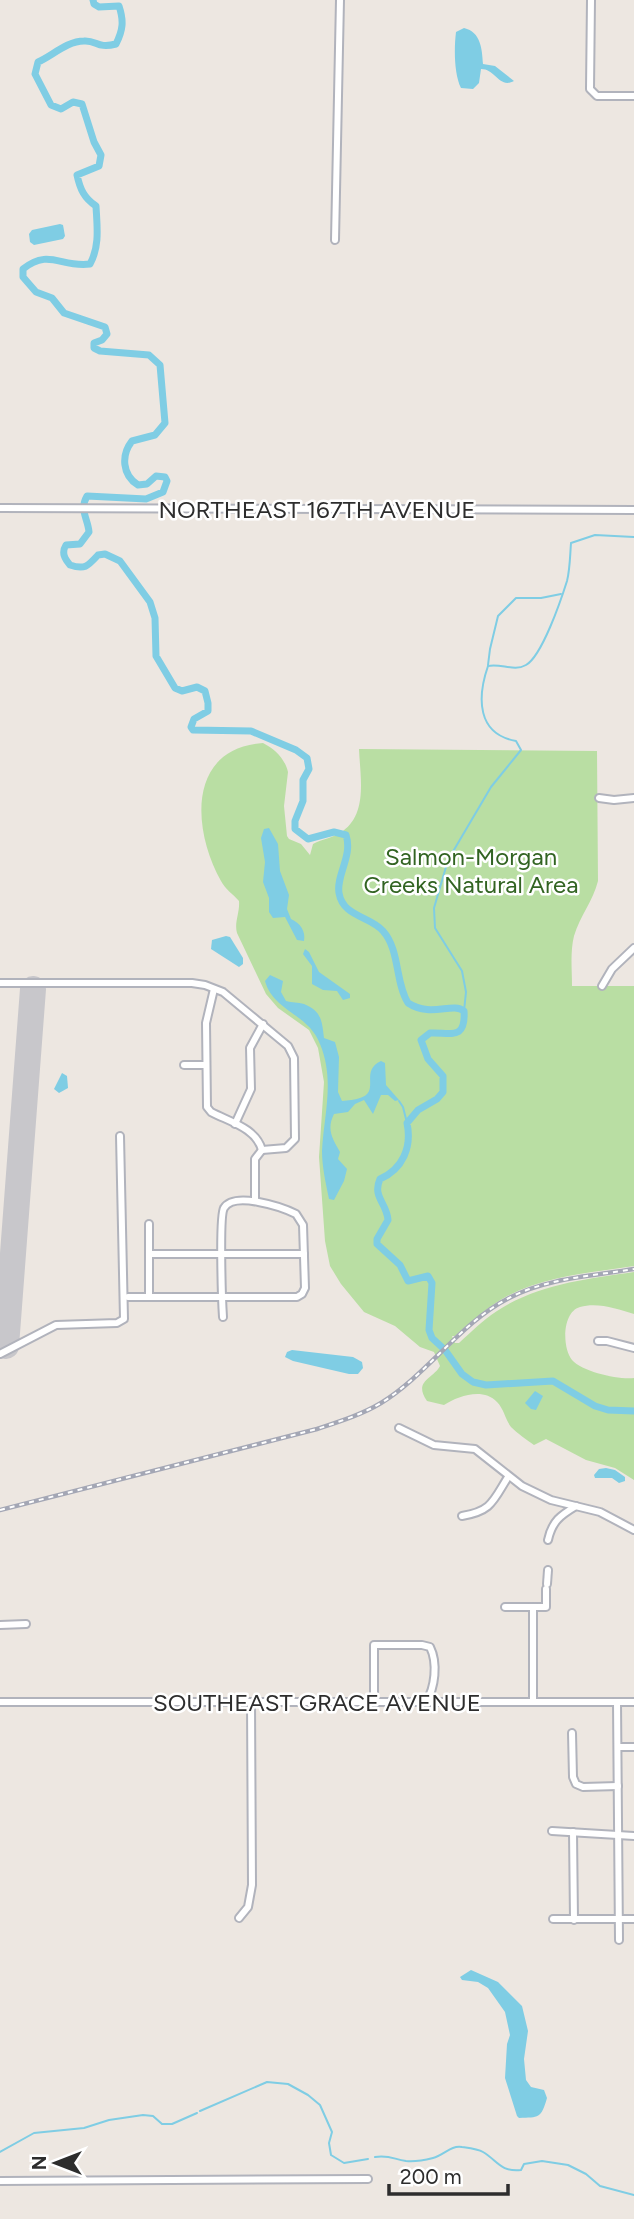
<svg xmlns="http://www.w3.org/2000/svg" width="634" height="2219" font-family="Figtree,sans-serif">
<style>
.green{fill:#b9dea3}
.water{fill:#7fcde4}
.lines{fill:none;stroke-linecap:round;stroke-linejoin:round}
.stream{stroke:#7fcde4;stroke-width:2}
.river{stroke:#7fcde4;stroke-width:7}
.runway{stroke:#c8c7cb;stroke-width:26}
.minor-casing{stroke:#b1b3bc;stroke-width:10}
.minor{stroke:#fff;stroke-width:6}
.rail-casing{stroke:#a4a7b5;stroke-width:4.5}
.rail{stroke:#fff;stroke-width:2;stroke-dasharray:5;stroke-linecap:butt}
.labels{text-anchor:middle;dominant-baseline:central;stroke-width:5;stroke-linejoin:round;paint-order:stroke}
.street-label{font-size:24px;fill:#2d2d2d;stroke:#fff}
.park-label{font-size:24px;fill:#326422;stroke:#fff}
</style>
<rect width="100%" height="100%" fill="#ede7e1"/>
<path class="green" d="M263,743C275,749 285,759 288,772L284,806L287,836L289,839L301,844L310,855L313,844C322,839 334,838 343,831C368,813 360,776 359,749L597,751L598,881C593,901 580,916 574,936C570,952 572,970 572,986H634V1266C590,1273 541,1276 502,1299C485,1309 470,1323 455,1336H452L455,1343H459C471,1332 483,1320 497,1311C538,1284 587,1279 634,1272V1314C617,1309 598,1302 580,1307C562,1312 562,1348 572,1360C583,1372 619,1380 634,1378V1480L615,1468L586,1460L546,1439L534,1445C527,1440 517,1433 511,1427C505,1419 504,1409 497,1402C483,1387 458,1396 444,1405L427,1401C413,1381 433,1379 440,1366L434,1352L420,1347L395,1326L364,1312L341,1284L330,1266L325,1241L319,1157L324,1082L318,1048L309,1030L278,1008L266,994L237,933C234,922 240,913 239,901C233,894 225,889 221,881C192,830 187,748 263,743Z"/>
<g class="water">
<path d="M464,28C481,32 482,49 483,64L495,66L514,81C499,89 496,69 481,69L479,83L473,89L461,88C454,74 454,48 456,32Z"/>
<polygon points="60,224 63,225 65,236 63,239 34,245 30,242 29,234 32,230"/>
<path d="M269,828L278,844L280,871L289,895L287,909L291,919C300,923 306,931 304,941L297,940L285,917L273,918L269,912V898L263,882L265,862L261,838L264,829Z"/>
<polygon points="226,936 230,937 243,958 243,964 239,967 211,949 212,940"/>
<polygon points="305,949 309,952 319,972 350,994 350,998 343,1000 337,991 323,990 312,984 312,966 303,954"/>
<path d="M270,975L283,981L281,992L286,1001C292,1003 298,1002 304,1004C322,1011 322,1022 324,1038L335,1042L339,1057L338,1092L342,1101C348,1100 355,1100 360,1098C381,1092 359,1071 381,1061L385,1063L386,1085L399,1100L395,1101L388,1095H381L373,1114L364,1100L355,1104L348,1112L334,1114C326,1130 333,1139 340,1152L338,1159L347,1169L344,1181L334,1200L329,1199C326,1184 322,1167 322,1151C324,1114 335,1080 320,1044C309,1014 273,1011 265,981Z"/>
<polygon points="62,1073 67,1076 68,1088 59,1093 54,1089"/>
<polygon points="292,1350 353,1357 362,1362 363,1368 358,1374 349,1374 293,1361 285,1357 287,1352"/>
<polygon points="535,1391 543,1396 536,1410 531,1409 525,1403"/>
<polygon points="606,1468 615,1470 625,1477 625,1481 619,1483 612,1478 595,1478 594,1475 599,1469"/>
<path d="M471,1970L498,1982L522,2006L528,2031L524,2059L526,2080L531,2087L544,2090L547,2098C541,2119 539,2117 519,2118L517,2116L505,2078L507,2044L510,2035L505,2012L488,1988L478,1982L462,1980L460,1977Z"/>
</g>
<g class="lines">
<g class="stream">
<polyline points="488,665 490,649 498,616 516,598 541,598 561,594"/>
<path d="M464,1011L466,992L462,971L435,928L434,908L448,860L491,787L521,750L516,741C477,734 477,698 488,666C501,663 514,672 526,665C542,656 561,600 567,581C570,569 570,556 571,543L595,535L634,537"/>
<polyline points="399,1101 403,1107 407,1123"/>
<polyline points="200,2111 267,2082 288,2084 308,2095 320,2105 332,2132 329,2143 331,2155 344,2163 368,2159"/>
<polyline points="0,2152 34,2133 84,2128 109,2120 143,2115 153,2116 162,2124 172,2124 197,2113"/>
<path d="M375,2157C390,2155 393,2159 406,2161C415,2162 425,2160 433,2158C444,2155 451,2145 462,2147C469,2148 478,2149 483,2152C498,2161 500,2172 521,2170L524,2164L542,2161L568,2165L586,2174L600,2186L634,2195"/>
</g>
<path class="river" d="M93,0L94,4L99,7L119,6C124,21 123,30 116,44C97,49 97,40 84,41C67,41 52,56 38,62L35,74L51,105L61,109L73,102L82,104L94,142L101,155L99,166L77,175C80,189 84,198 96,206C97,226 100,246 90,264C61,268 49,248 23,269V277L36,292L52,298L64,313L105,327L107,334L102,340L94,343V348L100,351L149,355L160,365L165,423L155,435L132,441C121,455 122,475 138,485L147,484L156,476L165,477L167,481L163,492L146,499L87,496C79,510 88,519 89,532L80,544L66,545C61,553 65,559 70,565C85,570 88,566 98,555L105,554L120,561L150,602L155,618L156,656L175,688L182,691L197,687L205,691L208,703V711L194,719L191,727L193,730L251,731L296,750L307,758L309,769L303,780V801L295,821V829L308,839L334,832L346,835C353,856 336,875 339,893C343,917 370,916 383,931C400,950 395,982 408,1003C431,1018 452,1002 464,1011C466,1041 450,1032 430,1033L421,1040L428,1059L443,1076V1092L437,1099L418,1110L407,1123C412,1147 403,1169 380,1179C372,1197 387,1203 388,1220L377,1239V1244L400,1265L408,1281L428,1276L432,1283L429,1330L432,1338L445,1350L462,1374L473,1382L486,1385L553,1381L595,1406L608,1410L634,1411"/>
<polyline class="runway" points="6,1346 33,989"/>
<defs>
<g id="minor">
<polyline points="591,0 590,89 597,96 634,96"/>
<polyline points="335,240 340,0"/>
<polyline points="0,508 634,510"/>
<polyline points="599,798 614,800 634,798"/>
<polyline points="0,983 192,983 205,985 223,992 288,1046 294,1058 295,1139 286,1148 262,1150"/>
<polyline points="602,986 612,969 634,948"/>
<path d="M214,989L206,1023L207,1107L211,1112C230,1122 256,1128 262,1150"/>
<polyline points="184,1065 206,1065"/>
<polyline points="235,1124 251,1089 250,1048 263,1024"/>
<polyline points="255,1201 255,1159 262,1150"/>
<polyline points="149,1224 149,1297"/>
<polyline points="149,1254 304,1254"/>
<path d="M128,1297H297L302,1294L305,1288L303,1225L296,1214C282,1207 234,1191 224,1208C219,1216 222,1302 223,1317"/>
<polyline points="598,1341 607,1341 634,1348"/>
<polyline points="0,1354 56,1325 117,1323 124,1319 120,1136"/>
<polyline points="399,1428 434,1445 475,1449 522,1486 551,1500 600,1512 634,1530"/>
<path d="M462,1516C492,1511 493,1501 508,1477"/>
<path d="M548,1540C552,1521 561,1515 576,1506"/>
<polyline points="547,1584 548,1570"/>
<polyline points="505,1607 546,1607 546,1589"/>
<polyline points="533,1607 533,1702"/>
<polyline points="0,1625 26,1624"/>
<path d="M374,1701V1645H422L430,1647C438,1663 435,1688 426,1702"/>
<polyline points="0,1702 634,1702"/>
<polyline points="617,1702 619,1940"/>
<polyline points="572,1733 573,1777 576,1784 583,1787 618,1786"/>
<polyline points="618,1747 634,1747"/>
<polyline points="552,1831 634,1836"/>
<polyline points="573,1832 574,1920"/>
<polyline points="239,1918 248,1907 252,1885 251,1702"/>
<polyline points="553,1919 634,1919"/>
<polyline points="0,2181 368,2179"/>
</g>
</defs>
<use href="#minor" class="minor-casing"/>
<use href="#minor" class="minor"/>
<defs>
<path id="rail" d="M0,1510L317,1429C338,1422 361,1415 381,1403C428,1374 460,1323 509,1298C547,1278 593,1276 634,1269"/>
</defs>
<use href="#rail" class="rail-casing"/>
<use href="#rail" class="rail"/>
</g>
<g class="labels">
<g class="street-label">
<text x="317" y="509">NORTHEAST 167TH AVENUE</text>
<text x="317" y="1702">SOUTHEAST GRACE AVENUE</text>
</g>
<g class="park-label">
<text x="471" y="856">Salmon-Morgan<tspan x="471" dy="28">Creeks Natural Area</tspan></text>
</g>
</g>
<g transform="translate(56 2163) rotate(270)" stroke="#ffffff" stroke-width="5" paint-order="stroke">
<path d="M0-5L12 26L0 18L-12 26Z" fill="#2d2d2d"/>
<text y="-10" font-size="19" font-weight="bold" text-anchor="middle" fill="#2d2d2d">N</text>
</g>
<path d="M389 2184v10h119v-10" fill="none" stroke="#2d2d2d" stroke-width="3.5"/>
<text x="400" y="2184" font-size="21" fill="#2d2d2d" stroke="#ffffff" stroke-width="5" paint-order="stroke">200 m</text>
</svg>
